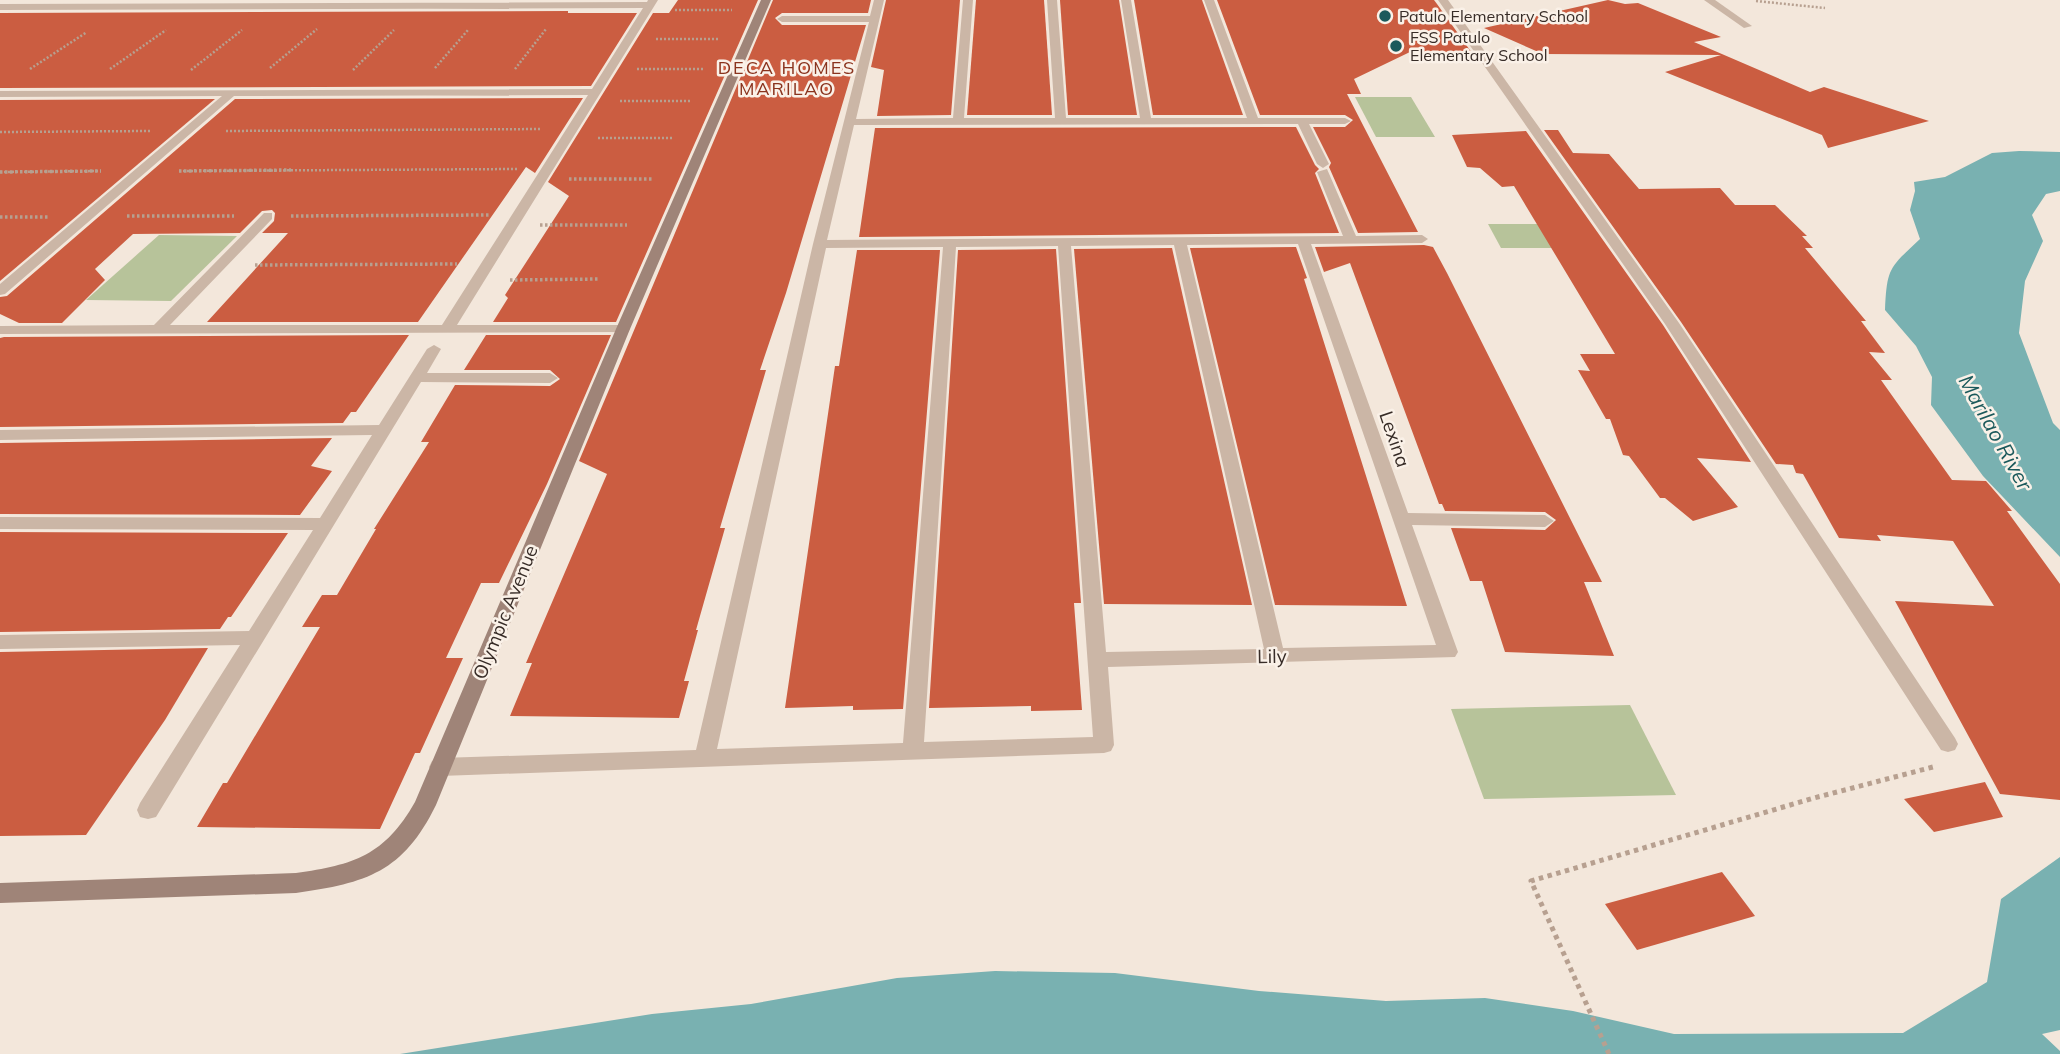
<svg xmlns="http://www.w3.org/2000/svg" width="2060" height="1054" font-family="Mulish,sans-serif">
<style>
.green{fill:#b7c39a}
.water{fill:#79b1b1}
.building{fill:#cb5d41}
.lines{fill:none;stroke-linecap:round;stroke-linejoin:round}
.path-far2{stroke:#b7a090;stroke-width:2.5;stroke-dasharray:2 2;stroke-linecap:butt}
.path-far1{stroke:#b7a090;stroke-width:3.5;stroke-dasharray:2.5 2.5;stroke-linecap:butt}
.path{stroke:#b7a090;stroke-width:5;stroke-dasharray:4.5 4.5;stroke-linecap:butt}
.street{fill:#cbb6a6;fill-rule:evenodd}
.secondary{fill:#9f8478;fill-rule:evenodd}
.poi-dot{fill:#1b595b;stroke:#faf1e8;stroke-width:2.5}
.labels{text-anchor:middle;dominant-baseline:central;stroke-width:5;stroke-linejoin:round;paint-order:stroke}
.far-poi-label{font-size:16px;fill:#372c27;stroke:#faf1e8;text-anchor:start}
.far-neighbourhood-label{font-size:18px;letter-spacing:2px;fill:#8a331d;stroke:#faf1e8}
.street-label{font-size:19px;fill:#372c27;stroke:#faf1e8}
.water-label{font-size:21px;font-style:italic;fill:#1b595b;stroke:#faf1e8}
</style>
<rect width="100%" height="100%" fill="#f3e7db"/>
<g class="green">
<polygon points="1355,97 1411,97 1435,137 1376,137"/>
<polygon points="1488,224 1547,224 1561,248 1501,248"/>
<polygon points="159,235 237,236 171,301 86,300"/>
<polygon points="1630,705 1676,795 1484,799 1451,709"/>
</g>
<g class="water">
<path d="M2019,151L2060,152V191L2046,194L2032,215L2043,241L2025,281L2019,333L2053,423L2060,430V557L1983,476L1931,405L1932,377L1916,346L1885,310C1887,268 1889,268 1920,239L1910,210L1915,191L1914,182L1945,177L1992,153Z"/>
<polygon points="2060,857 2060,1030 2042,1034 2060,1051 2060,1054 400,1054 652,1014 751,1004 897,978 995,971 1115,973 1259,991 1386,1001 1485,998 1573,1011 1674,1034 1903,1033 1987,982 2001,899"/>
</g>
<g class="building">
<polygon points="678,0 758,0 616,322 493,322 508,298 505,295 569,196 548,182 653,13 669,13"/>
<polygon points="773,0 871,0 868,13 782,13 775,18 782,25 866,25 786,293 760,370 766,370 720,528 725,528 696,630 698,630 684,681 689,681 679,718 510,716 532,663 526,663 607,474 579,461"/>
<polygon points="886,0 960,0 951,115 877,116 884,70 871,67"/>
<polygon points="976,0 1044,0 1052,115 967,115"/>
<polygon points="1060,0 1119,0 1137,115 1068,115"/>
<polygon points="1134,0 1202,0 1243,115 1153,115"/>
<polygon points="1217,0 1434,0 1437,4 1472,53 1410,52 1354,79 1361,94 1347,94 1418,232 1358,233 1329,167 1331,163 1313,127 1345,127 1353,120 1345,115 1260,115"/>
<polygon points="1608,0 1625,4 1638,3 1721,37 1694,42 1810,92 1824,87 1929,121 1828,148 1822,135 1665,72 1721,55 1543,54 1484,28"/>
<polygon points="568,11 568,13 637,13 591,86 0,88 0,13"/>
<polygon points="583,98 535,173 526,167 418,322 207,322 288,233 262,233 274,221 275,213 272,210 262,211 240,233 133,234 95,269 105,280 62,323 19,323 0,314 0,297 7,296 235,99"/>
<polygon points="215,99 0,281 0,100"/>
<polygon points="1296,127 1315,165 1319,169 1315,173 1339,233 859,237 875,128"/>
<polygon points="1544,130 1558,130 1573,153 1609,154 1639,189 1720,188 1735,205 1775,205 1807,236 1802,236 1813,248 1805,248 1866,321 1861,321 1885,353 1869,352 1892,380 1881,380 1952,480 1986,481 2012,511 2007,511 2060,584 2060,800 2000,794 1895,601 1994,606 1953,541 1877,535 1881,541 1839,538 1803,474 1796,473 1793,465 1776,464 1681,322"/>
<polygon points="1526,131 1663,325 1751,462 1697,458 1738,507 1693,521 1665,498 1660,498 1629,456 1623,455 1610,419 1606,419 1578,370 1590,371 1580,354 1615,354 1514,186 1502,187 1480,168 1467,167 1452,135"/>
<polygon points="1424,245 1433,247 1447,273 1602,582 1584,582 1614,656 1505,652 1482,581 1470,581 1451,528 1545,530 1556,520 1545,512 1445,511 1442,504 1439,504 1350,263 1324,272 1315,247"/>
<polygon points="1296,247 1307,278 1304,279 1407,606 1275,605 1190,248"/>
<polygon points="1172,248 1252,605 1104,604 1074,249"/>
<polygon points="1056,249 1081,603 1074,603 1082,710 1031,711 1031,706 929,708 958,250"/>
<polygon points="857,250 940,250 903,709 853,710 853,706 785,708 835,366 839,366"/>
<polygon points="409,335 356,412 351,412 343,423 0,427 0,338 4,337"/>
<polygon points="486,335 611,335 547,484 499,583 481,583 446,658 463,658 420,753 415,753 380,829 197,827 223,783 227,783 320,627 302,627 322,595 337,595 376,529 374,529 429,442 421,442 455,385 550,386 560,379 550,370 464,370"/>
<polygon points="332,438 311,466 332,471 300,515 0,514 0,443"/>
<polygon points="0,532 288,533 231,617 228,617 220,629 0,632"/>
<polygon points="208,648 165,720 86,835 0,836 0,652"/>
<polygon points="1985,782 2003,817 1934,832 1904,799"/>
<polygon points="1722,872 1755,916 1637,950 1605,904"/>
</g>
<g class="lines">
<g class="path-far2">
<polyline points="1756,1 1825,8"/>
<polyline points="675,10 732,10"/>
<polyline points="656,39 720,39"/>
<polyline points="270,68 317,29"/>
<polyline points="435,68 468,30"/>
<polyline points="30,69 87,32"/>
<polyline points="110,69 166,30"/>
<polyline points="515,69 546,29"/>
<polyline points="637,69 705,69"/>
<polyline points="191,70 242,30"/>
<polyline points="353,70 394,30"/>
<polyline points="620,101 691,101"/>
<polyline points="226,131 542,129"/>
<polyline points="0,132 150,131"/>
<polyline points="598,138 672,138"/>
<polyline points="179,171 517,169"/>
<polyline points="0,172 101,171"/>
</g>
<g class="path-far1">
<polyline points="179,171 291,170"/>
<polyline points="0,172 101,171"/>
<polyline points="569,179 653,179"/>
<polyline points="127,216 234,216"/>
<polyline points="291,216 489,215"/>
<polyline points="0,217 48,217"/>
<polyline points="540,225 627,225"/>
<polyline points="255,265 457,264"/>
<polyline points="510,280 600,279"/>
</g>
<polyline class="path" points="1609,1054 1531,881 1814,798 1933,767"/>
<g class="street">
<polygon points="648,0 658,0 457,325 623,325 628,326 630,329 628,332 0,334 0,326 154,325 264,213 272,213 272,219 170,325 442,325 588,95 234,96 5,294 0,295 0,284 222,96 0,97 0,91 592,89 643,8 0,10 0,4 647,2"/>
<path d="M874,0H884L856,119L953,118L963,0H973L964,118H1055L1047,0H1057L1066,118H1140L1121,0H1131L1151,118H1247L1204,0H1214L1258,118H1345L1351,121L1345,124H1309L1329,164L1323,168L1317,164L1298,124L854,125L827,240L1343,236L1317,172L1327,169L1356,236L1422,235L1428,239L1422,243L1311,244L1408,513L1545,515L1554,521L1545,527L1412,525L1458,652L1455,657L1108,667L1114,745L1111,751L1104,753L440,776L432,773L429,767L432,761L440,758L696,750L813,244L869,22H782L777,19L782,16H870ZM1298,244L1436,645L1283,648L1187,245ZM1174,245L1264,649L1106,652L1071,246ZM1058,246L1093,737L924,742L956,247ZM943,247L903,743L717,749L826,248Z"/>
<polygon points="1438,0 1448,0 1679,323 1955,738 1958,744 1955,750 1948,752 1941,750 1665,324"/>
<polygon points="1704,0 1715,0 1752,26 1744,28"/>
<polygon points="434,345 441,349 427,373 550,373 558,378 550,383 421,382 156,817 148,819 140,817 137,810 140,803 240,645 0,649 0,635 249,631 313,530 0,529 0,517 320,518 372,435 0,440 0,430 379,425 427,349"/>
</g>
<path class="secondary" d="M761,0H771L630,329L436,805C403,872 367,883 296,893L0,903V883L296,873C354,865 385,855 415,802L616,329Z"/>
</g>
<g class="poi-dot">
<circle cx="1385" cy="16" r="7"/>
<circle cx="1396" cy="46" r="7"/>
</g>
<g class="labels">
<g class="far-poi-label">
<text x="1399" y="16">Patulo Elementary School</text>
<text x="1410" y="37">FSS Patulo<tspan x="1410" dy="18">Elementary School</tspan></text>
</g>
<g class="far-neighbourhood-label">
<text x="787" y="67">DECA HOMES<tspan x="787" dy="21">MARILAO</tspan></text>
</g>
<g class="street-label">
<text transform="translate(1395 439) rotate(71)">Lexina</text>
<text transform="translate(505 612) rotate(-68)">Olympic Avenue</text>
<text transform="translate(1272 656) rotate(-1)">Lily</text>
</g>
<g class="water-label">
<text transform="translate(1996 432) rotate(61)">Marilao River</text>
</g>
</g>
</svg>
